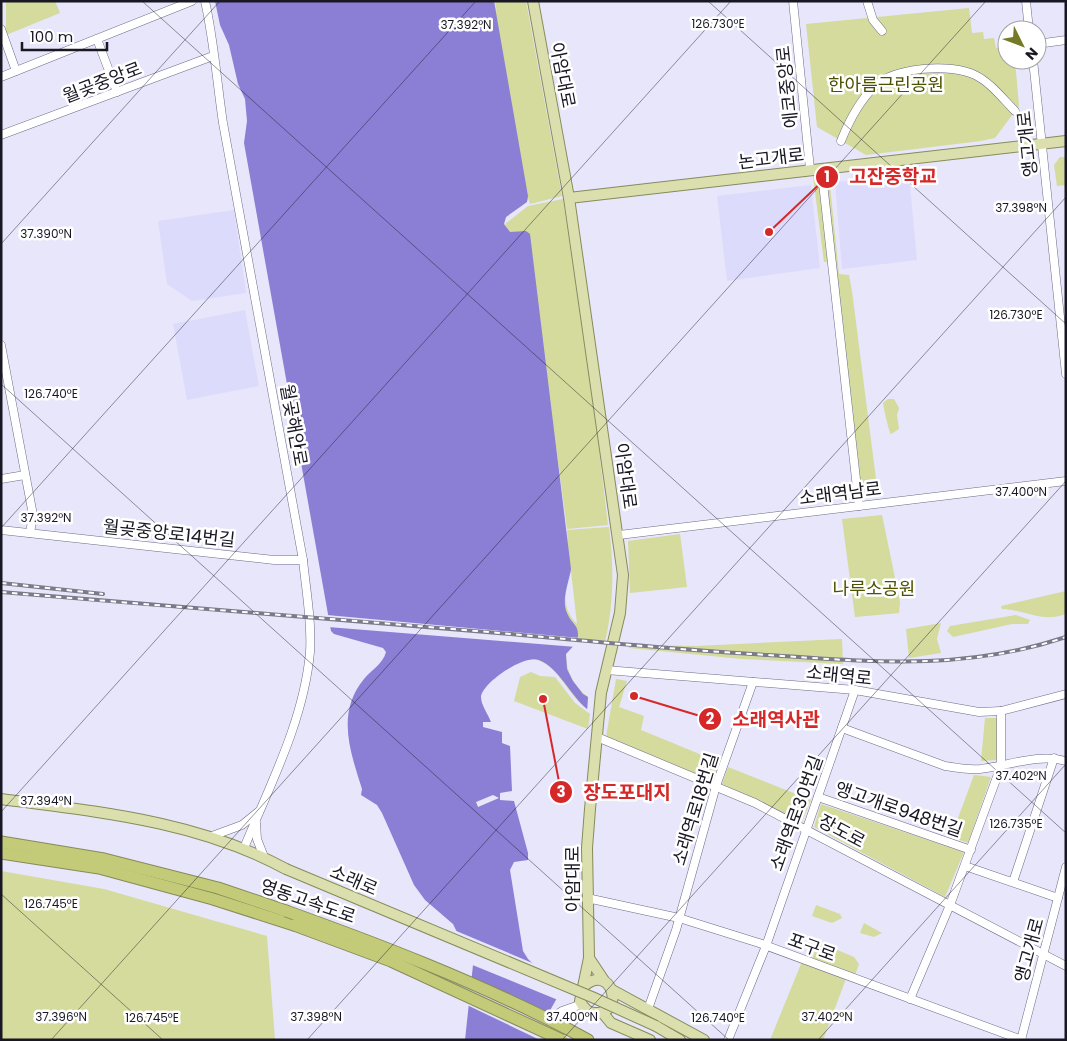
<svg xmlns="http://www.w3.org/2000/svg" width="1067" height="1041" font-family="Poppins,'Noto Sans KR',sans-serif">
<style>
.built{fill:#dddbfb}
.green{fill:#d4db9c;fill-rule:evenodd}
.water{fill:#8a7ed5}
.pier{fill:#e7e6fa}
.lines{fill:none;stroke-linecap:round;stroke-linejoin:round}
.minor-casing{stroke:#6e6b89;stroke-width:9}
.major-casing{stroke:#878b5a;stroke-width:12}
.highway-casing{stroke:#878b5a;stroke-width:13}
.minor{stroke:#fff;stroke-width:8}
.major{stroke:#dbdfae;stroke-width:10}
.highway{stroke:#c3ca78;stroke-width:11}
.rail-casing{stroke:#7b7a8a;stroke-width:4}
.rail{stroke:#fff;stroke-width:2;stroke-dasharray:5.5;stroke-linecap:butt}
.major-bridge-casing{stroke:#878b5a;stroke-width:12;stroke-linecap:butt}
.highway-bridge-casing{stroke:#878b5a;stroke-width:13;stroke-linecap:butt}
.major-bridge{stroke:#dbdfae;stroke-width:10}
.highway-bridge{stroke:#c3ca78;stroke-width:11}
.ticks{fill:none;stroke:#181723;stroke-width:1;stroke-opacity:0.45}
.labels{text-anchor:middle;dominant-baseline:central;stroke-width:5;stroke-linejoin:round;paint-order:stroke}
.street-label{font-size:18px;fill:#181723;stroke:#fff}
.park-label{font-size:18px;fill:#4e5200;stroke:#fff}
.ticks-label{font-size:12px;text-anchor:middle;fill:#181723;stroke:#fff;stroke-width:5;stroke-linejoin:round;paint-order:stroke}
.leader{fill:none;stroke:#d62828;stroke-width:2}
.callout-dot{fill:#d62828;stroke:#fff;stroke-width:2}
.mark-label{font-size:15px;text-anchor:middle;font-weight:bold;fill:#fff}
.callout-label{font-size:19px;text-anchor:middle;font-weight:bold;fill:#d62828;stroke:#fff;stroke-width:5;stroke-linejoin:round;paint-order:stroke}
</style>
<rect width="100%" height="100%" fill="#e7e6fa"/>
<g class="built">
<polygon points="909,175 917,260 842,269 835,182"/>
<polygon points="811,185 820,268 727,281 717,196"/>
<polygon points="234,210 246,293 192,301 167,284 158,221"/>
<polygon points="245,310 259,386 187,400 173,324"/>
</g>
<g class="green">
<polygon points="6,1 55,1 60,13 6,35"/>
<path d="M494,1L497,13L495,1H526L562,196L530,204L528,198C524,210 505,210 504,224L509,232L505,224L528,206L563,199L597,433L608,525L567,529L554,432L569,563L567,530L609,527C614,565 614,604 605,642L578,641L566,654C566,672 574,687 588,697V709C566,696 556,656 526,659L477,219ZM571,571L577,624C562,609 563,591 571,571Z"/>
<polygon points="969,8 972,33 983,32 984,39 994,38 996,48 1007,47 1007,60 1015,60 1019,106 995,138 981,141 866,155 817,127 806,24"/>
<polygon points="1060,157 1066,157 1066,185 1057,186 1054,165"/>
<polygon points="813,176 829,176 839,274 849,275 852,291 877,487 854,491 829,270 828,262 824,262"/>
<path d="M888,399H894L899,408L897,415L899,429L891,434C888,429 884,409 883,403Z"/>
<polygon points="882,515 900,602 899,613 855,617 842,519"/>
<polygon points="680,534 687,587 630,593 628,541"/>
<path d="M1066,591V614C1041,623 1027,610 1002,609L1001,606Z"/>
<polygon points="1016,615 1030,620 1028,624 1012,624 953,637 947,631 950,626"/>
<polygon points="941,623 937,639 941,653 909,658 906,629"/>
<polygon points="842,639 843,664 742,659 629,648 629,645 696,646"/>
<polygon points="531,672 540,676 555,677 575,703 590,714 588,729 514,701 520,677"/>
<polygon points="616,679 627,681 619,707 644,716 641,730 719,762 713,781 606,737"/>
<polygon points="985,718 997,718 997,760 981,761"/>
<polygon points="728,767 811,800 802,822 722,784"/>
<polygon points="974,775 991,777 968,843 951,837"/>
<polygon points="821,804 964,852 945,897 814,827"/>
<polygon points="1,871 104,889 267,936 275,1040 1,1040"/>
<polygon points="816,905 840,914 842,918 832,923 812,916"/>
<polygon points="864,923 882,933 874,937 860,933"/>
<polygon points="823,944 854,957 859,964 854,978 847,976 823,1040 770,1040 803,959 811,962 816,948"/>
</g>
<path class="water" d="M215,1H494L528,196L527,202L506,217L504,224L510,232L526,231L530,234L571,569C569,582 561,600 567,613C572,626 581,624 577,642L566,654L567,669L573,681L583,694L588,697L587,709C570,695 559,668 539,660C524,654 482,683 481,697C481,705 488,714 491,722H483V727L502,732V743L510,746L512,791L500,793V800L514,801L528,853V860L514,862L510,870L523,951L528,959L556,987L557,998L548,1014L545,1040H465L473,965L453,924L425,900L414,885L382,813L377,805L361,795L362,789C350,751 336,713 364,679C371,670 383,664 386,652L383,648L334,634L331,631L244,143L247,121L245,99L238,84L229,45L220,25Z"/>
<g class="pier">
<polygon points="327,615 580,638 581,641 576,647 328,627"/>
<polygon points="493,795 499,798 478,807 476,802"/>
<polygon points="454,930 537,965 559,986 561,994 558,1000 470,964"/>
<polygon points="470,977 550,1014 547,1040 540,1040 467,1005"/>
</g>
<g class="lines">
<defs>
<g id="minor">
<path d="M205,1C214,41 217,83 223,123L303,560C306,590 312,622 310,652C304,720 270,785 244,848"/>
<polyline points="793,1 810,169"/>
<polyline points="867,1 873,20 882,31"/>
<polyline points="1026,1 1029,30"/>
<polyline points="1,29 16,71"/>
<polyline points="97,39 117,92"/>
<polyline points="1037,44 1066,40"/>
<polyline points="1033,60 1066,374"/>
<polyline points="1,77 192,1"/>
<polyline points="1,135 213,56"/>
<path d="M841,141C849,121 859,101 875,86C895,67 951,63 975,75C990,82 1003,99 1015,111"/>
<polyline points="822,174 859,506"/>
<polyline points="1,345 33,515 30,533"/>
<polyline points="1,479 25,475"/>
<polyline points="1,530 274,560 303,560"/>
<polyline points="619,535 1066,481"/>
<polyline points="606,670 855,690 979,712 1001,711 1066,694"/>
<path d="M842,728L945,766C957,768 968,770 980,769C1008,766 1038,753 1066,761"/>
<polyline points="597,737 755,803 1066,966"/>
<polyline points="818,797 971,850"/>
<polyline points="256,823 257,839 264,857"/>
<polyline points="212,836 242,825 258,812"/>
<polyline points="965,866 1058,898"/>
<polyline points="1013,882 1054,758"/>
<polyline points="587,898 679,918 759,943 1022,1040"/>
<polyline points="910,999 950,905 1001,766 1001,711"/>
<polyline points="648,1009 676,930 716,786 753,682"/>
<polyline points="549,1038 553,1017 562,1011 582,1004"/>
<polyline points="728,1040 766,946 855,690"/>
<polyline points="1021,1040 1066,867"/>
</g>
<g id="major">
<polyline points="533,1 569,198 623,575 620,613 601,693 590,809 587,848 589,958"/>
<polyline points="569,198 1066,141"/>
<path d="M1,799C100,812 198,821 286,869"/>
<path d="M584,986C612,962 626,1015 595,1013C588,1013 583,1007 580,1001L589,958L605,982"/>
<polyline points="612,990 704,1040"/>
<polyline points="602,1012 611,1023 650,1040"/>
<polyline points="656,1026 680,1040"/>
</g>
<g id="highway">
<polyline points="1,842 104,859 218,888 286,911"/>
<polyline points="1,853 99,868 213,899 294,925"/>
<polyline points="564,1027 588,1040"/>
</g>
</defs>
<use href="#minor" class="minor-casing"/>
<use href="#major" class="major-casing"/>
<use href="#highway" class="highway-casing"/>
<use href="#minor" class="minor"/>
<use href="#major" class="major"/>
<use href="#highway" class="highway"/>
<defs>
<g id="rail">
<polyline points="1,583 103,594"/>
<path d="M1,592C171,607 341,619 511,634C596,642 682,650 768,655C873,662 964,671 1066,637"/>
</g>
</defs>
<use href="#rail" class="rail-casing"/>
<use href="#rail" class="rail"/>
<defs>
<polyline id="major-bridge" points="286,869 592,997 656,1026"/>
<g id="highway-bridge">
<path d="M286,911C381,945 474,981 564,1027"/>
<polyline points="294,925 391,961 562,1040"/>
</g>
</defs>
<use href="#major-bridge" class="major-bridge-casing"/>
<use href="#highway-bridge" class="highway-bridge-casing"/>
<use href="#major-bridge" class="major-bridge"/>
<use href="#highway-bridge" class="highway-bridge"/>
</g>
<path class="ticks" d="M142,1L1066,833M708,1L1066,324M1,244L220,1M1,384L729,1040M1,528L476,1M1,812L731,1M1,894L163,1040M51,1040L986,1M307,1040L1066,197M562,1040L1066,481M818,1040L1066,764"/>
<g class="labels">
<g class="street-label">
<text transform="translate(563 75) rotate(79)">아암대로</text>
<text transform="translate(102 82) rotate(-21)">월곶중앙로</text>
<text transform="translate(787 87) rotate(-96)">에코중앙로</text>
<text transform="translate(1027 144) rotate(-96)">앵고개로</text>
<text transform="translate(771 158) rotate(-7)">논고개로</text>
<text transform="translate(294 425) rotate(80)">월곶해안로</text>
<text transform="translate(626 476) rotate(82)">아암대로</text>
<text transform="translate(840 493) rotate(-7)">소래역남로</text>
<text transform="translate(169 533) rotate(6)">월곶중앙로14번길</text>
<text transform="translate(839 675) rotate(6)">소래역로</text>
<text transform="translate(695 809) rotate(-73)">소래역로18번길</text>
<text transform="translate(899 809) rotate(19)">앵고개로948번길</text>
<text transform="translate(796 813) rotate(-70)">소래역로30번길</text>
<text transform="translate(842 831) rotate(28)">장도로</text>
<text transform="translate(572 879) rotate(-90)">아암대로</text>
<text transform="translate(354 880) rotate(23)">소래로</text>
<text transform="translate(308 901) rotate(19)">영동고속도로</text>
<text transform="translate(812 947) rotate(20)">포구로</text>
<text transform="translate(1029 950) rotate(-75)">앵고개로</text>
</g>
<g class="park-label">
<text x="886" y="84">한아름근린공원</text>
<text x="874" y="588">나루소공원</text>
</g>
</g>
<g class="ticks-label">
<text x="718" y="28">126.730°E</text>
<text x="466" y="29">37.392°N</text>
<text x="1021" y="212">37.398°N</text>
<text x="46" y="238">37.390°N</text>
<text x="1016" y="319">126.730°E</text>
<text x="51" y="398">126.740°E</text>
<text x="1021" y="496">37.400°N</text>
<text x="46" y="522">37.392°N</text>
<text x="1021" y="780">37.402°N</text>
<text x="46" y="805">37.394°N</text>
<text x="1016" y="828">126.735°E</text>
<text x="51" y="908">126.745°E</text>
<text x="61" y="1021">37.396°N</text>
<text x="316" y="1021">37.398°N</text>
<text x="572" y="1021">37.400°N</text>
<text x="827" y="1021">37.402°N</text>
<text x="152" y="1022">126.745°E</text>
<text x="718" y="1022">126.740°E</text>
</g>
<path class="leader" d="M769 232L827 177M634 696L710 719M543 699L561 792"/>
<g class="callout-dot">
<circle cx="769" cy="232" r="5"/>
<circle cx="634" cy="696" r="5"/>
<circle cx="543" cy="699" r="5"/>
<circle cx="827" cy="177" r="12"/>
<circle cx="710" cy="719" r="12"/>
<circle cx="561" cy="792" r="12"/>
</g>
<g class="mark-label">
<text x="827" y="182">1</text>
<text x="710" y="724">2</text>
<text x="561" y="797">3</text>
</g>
<g class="callout-label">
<text x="893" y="183">고잔중학교</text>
<text x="776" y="726">소래역사관</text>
<text x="627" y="799">장도포대지</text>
</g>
<rect width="1067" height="1041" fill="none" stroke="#181723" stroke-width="5"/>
<g transform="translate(1022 45) rotate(132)"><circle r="24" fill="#ffffff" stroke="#a3a2a7"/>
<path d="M0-4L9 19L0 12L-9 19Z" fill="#757a24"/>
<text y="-8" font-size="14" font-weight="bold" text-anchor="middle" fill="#181723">N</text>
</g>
<path d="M22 42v8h85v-8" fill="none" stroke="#181723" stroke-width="2.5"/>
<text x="30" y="42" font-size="15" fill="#181723" stroke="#ffffff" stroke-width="4" paint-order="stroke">100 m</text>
</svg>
